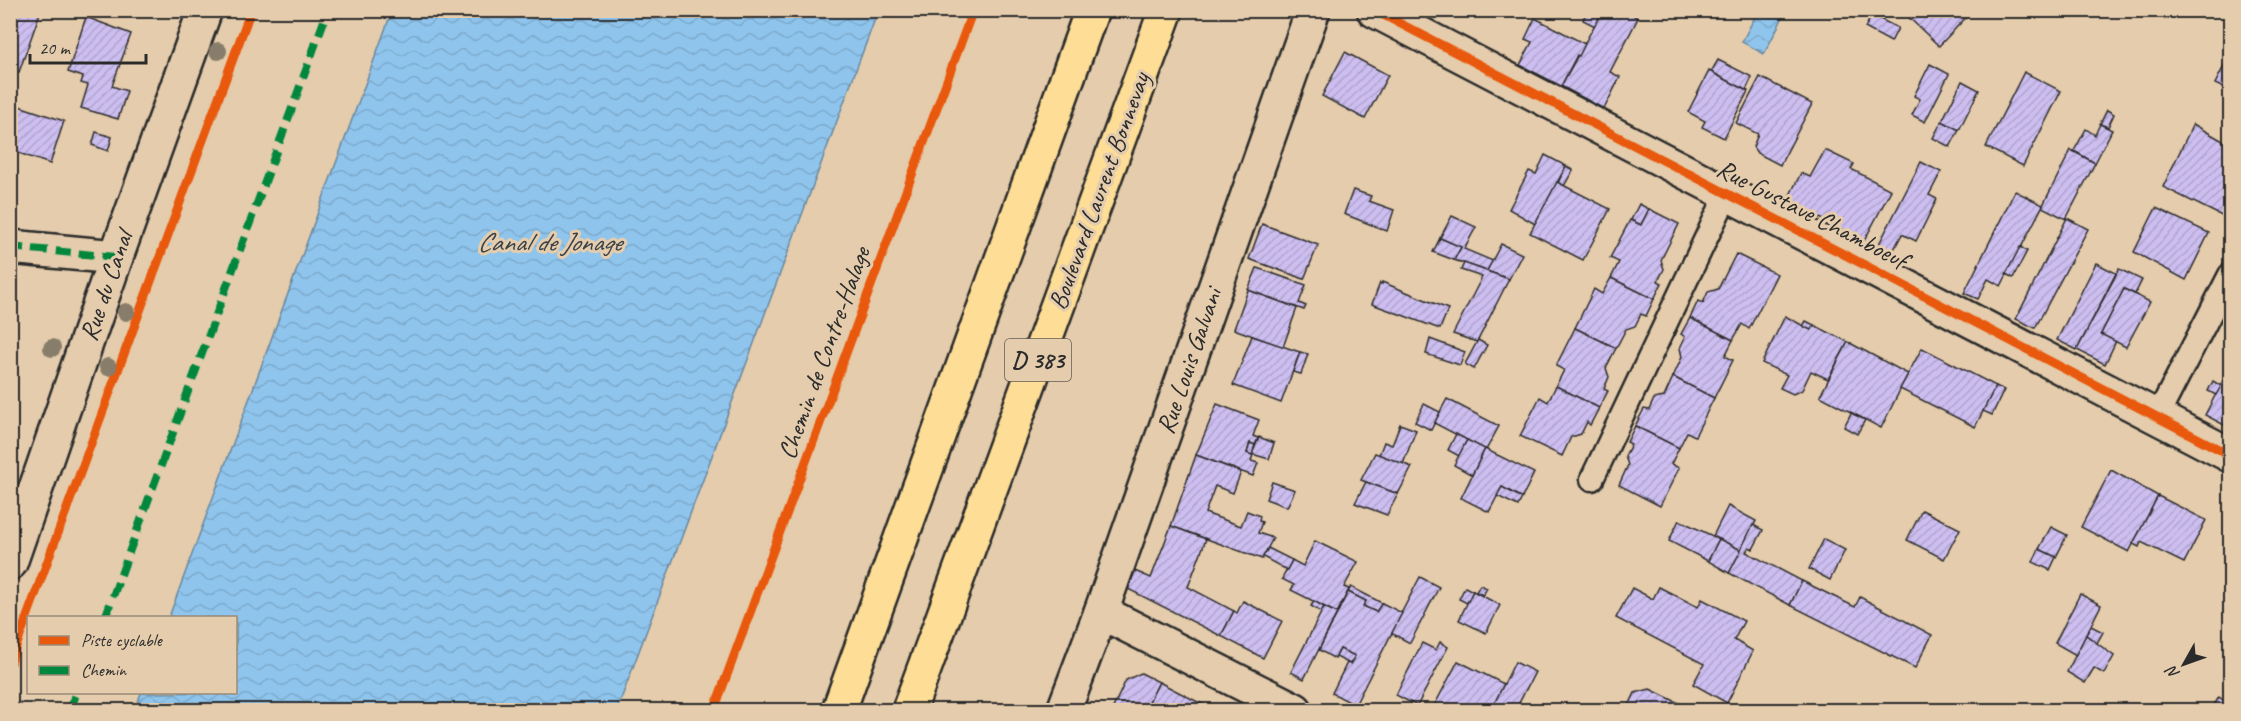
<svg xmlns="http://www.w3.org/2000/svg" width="2241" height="721" font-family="Caveat,sans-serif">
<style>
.water{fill:url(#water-waves);stroke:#67879f;stroke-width:1.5}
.building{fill:url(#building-hatch);stroke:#2b2b2b;stroke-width:1.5}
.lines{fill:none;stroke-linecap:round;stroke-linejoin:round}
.service-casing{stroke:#2b2b2b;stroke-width:27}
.minor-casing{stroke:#2b2b2b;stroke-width:38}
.trunk-casing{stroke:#2b2b2b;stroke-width:38}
.service{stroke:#e4ccac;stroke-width:22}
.minor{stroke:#e4ccac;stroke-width:33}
.trunk{stroke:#fede96;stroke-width:33}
.quiet{stroke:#00873e;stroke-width:8;stroke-dasharray:15 8;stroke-linecap:butt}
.cycleway-casing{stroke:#e4ccac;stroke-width:13}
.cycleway{stroke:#e8590c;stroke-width:9}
.tree{fill:#877d6b}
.labels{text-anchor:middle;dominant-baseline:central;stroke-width:6;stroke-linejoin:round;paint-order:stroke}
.shield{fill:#e4ccac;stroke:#625b52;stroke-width:1.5}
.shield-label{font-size:24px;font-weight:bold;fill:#2b2b2b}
.street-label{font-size:26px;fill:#2b2b2b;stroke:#e4ccac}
.water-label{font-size:27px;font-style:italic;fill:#3a4248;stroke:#e4ccac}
</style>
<defs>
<pattern id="water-waves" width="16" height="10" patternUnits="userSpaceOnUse" patternTransform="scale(1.5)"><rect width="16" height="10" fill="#8fc5ed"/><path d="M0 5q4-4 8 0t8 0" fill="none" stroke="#7ca9cb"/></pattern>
<pattern id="building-hatch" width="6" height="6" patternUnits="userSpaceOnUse" patternTransform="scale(1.5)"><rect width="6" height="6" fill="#cdbef0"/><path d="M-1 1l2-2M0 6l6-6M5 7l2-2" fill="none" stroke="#b0a3ce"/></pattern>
</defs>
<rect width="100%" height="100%" fill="#e4ccac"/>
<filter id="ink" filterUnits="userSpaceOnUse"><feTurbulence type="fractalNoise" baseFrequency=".0167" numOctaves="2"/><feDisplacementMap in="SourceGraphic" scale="12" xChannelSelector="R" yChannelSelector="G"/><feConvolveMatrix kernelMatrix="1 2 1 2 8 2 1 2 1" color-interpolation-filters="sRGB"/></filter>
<g filter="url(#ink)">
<g class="water">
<polygon points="392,11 878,11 617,710 135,710 141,693 236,692 236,618 169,617"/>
<polygon points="1758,11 1786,11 1764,54 1742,42"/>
</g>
<g class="building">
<polygon points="10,10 41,10 19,72 10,69"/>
<polygon points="1587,10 1601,14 1595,26 1583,20"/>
<polygon points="1624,10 1638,18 1610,72 1620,77 1604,109 1561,86 1603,10"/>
<polygon points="1905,10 1973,10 1939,46 1903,12"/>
<polygon points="1872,15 1898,28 1891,42 1865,28"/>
<polygon points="86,17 131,34 112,86 127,91 118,119 81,108 88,85 81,83 83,77 68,72"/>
<polygon points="1535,18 1585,44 1579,56 1577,55 1561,86 1520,65 1532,42 1525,39"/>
<polygon points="1345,52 1388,75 1365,119 1322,96"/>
<polygon points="2230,54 2230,91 2215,84"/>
<polygon points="1718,60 1752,77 1746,90 1711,72"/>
<polygon points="1930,64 1949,74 1925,122 1912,115 1920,99 1914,96"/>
<polygon points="1709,71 1748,91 1724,138 1702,127 1705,121 1688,112"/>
<polygon points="2024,72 2061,91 2023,166 1986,147"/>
<polygon points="1760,77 1812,104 1780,165 1757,153 1753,147 1758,134 1736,123"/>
<polygon points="1962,81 1979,90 1959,130 1942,121"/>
<polygon points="10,103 64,121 50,164 10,150"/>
<polygon points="2107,110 2114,114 2108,127 2100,124"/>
<polygon points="1942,121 1959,130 1950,147 1933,138"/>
<polygon points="2100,124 2112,130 2095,163 2074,151 2086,129 2095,135"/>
<polygon points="2193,124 2230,145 2230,220 2163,187"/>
<polygon points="96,132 112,137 108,151 92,145"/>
<polygon points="1825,150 1854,164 1851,169 1891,190 1864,241 1787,201 1801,173 1810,177"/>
<polygon points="2071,150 2095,163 2066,219 2042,207"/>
<polygon points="1545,155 1566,166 1535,224 1509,209 1529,171 1536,174"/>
<polygon points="1921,162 1941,172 1929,195 1937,199 1916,241 1902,234 1891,255 1877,248"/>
<polygon points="1566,166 1573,170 1564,186 1558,183"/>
<polygon points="1557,182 1610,209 1583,260 1530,233"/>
<polygon points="1353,190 1371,196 1369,201 1394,210 1387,231 1344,214"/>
<polygon points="2015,191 2043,205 2001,286 1988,279 1978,299 1964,293"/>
<polygon points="1639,204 1649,209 1641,225 1631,220"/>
<polygon points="2156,208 2209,233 2186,280 2134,252"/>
<polygon points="1649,209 1679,224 1661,260 1664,269 1658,281 1662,283 1654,299 1611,278 1619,262 1610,258 1630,220 1641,225"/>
<polygon points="1452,216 1476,227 1464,249 1493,261 1487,271 1454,260 1461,247 1440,238"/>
<polygon points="2067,218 2088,229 2035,328 2016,319"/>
<polygon points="1262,224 1318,245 1304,279 1249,259"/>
<polygon points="1440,238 1461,247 1454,260 1433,252"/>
<polygon points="1501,244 1522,254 1509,279 1487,271"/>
<polygon points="2020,247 2027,251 2013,278 2006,274"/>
<polygon points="1736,254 1777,274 1749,329 1742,324 1733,340 1690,318 1698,301 1703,303 1708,292 1718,289"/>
<polygon points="1464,263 1509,279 1477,342 1453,334 1482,277 1461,270"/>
<polygon points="2096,263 2116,273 2077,350 2057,340"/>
<polygon points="1257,268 1306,285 1299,303 1306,306 1304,310 1248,290"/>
<polygon points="2119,269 2142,280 2135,294 2124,289 2101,334 2116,341 2105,364 2077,350"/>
<polygon points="1611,278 1654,299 1646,316 1641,314 1635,326 1626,329 1616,348 1575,328 1594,289 1602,294"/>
<polygon points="1382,282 1448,309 1440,329 1372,304 1380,283 1382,284"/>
<polygon points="2124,289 2150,302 2126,347 2101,334"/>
<polygon points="1248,290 1297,308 1283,347 1234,329"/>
<polygon points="1785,316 1811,330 1814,325 1848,342 1828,379 1811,371 1802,390 1793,394 1780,388 1787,375 1762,363"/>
<polygon points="1690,318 1733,340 1725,356 1733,360 1714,398 1673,377 1682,357 1680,348 1685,337 1681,334"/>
<polygon points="1806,321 1814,325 1811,330 1803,326"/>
<polygon points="1575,328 1616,348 1606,368 1609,377 1604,389 1608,391 1599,408 1556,386 1564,370 1556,366"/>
<polygon points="1252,336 1300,352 1281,403 1233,385"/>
<polygon points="1430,339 1465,352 1460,365 1426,354"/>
<polygon points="1478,340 1487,345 1474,369 1465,364"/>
<polygon points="1848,342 1908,374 1881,428 1820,396"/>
<polygon points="1922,348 1996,386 1975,427 1900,389"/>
<polygon points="1300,352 1308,354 1301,374 1293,372"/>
<polygon points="2230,367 2230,428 2205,415"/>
<polygon points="1673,377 1714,398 1695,436 1687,432 1679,448 1635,426 1644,409 1649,410 1654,399 1664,397"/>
<polygon points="2213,381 2221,386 2216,395 2208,391"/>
<polygon points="1556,386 1599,408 1590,425 1587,422 1581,434 1571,437 1562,456 1520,436 1540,397 1548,402"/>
<polygon points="1996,386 2004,390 1992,415 1983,411"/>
<polygon points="1447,399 1499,426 1486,450 1434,423"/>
<polygon points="1217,404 1259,420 1253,436 1258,438 1255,445 1250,443 1247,453 1253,455 1251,461 1258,463 1253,476 1196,455"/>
<polygon points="1424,404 1440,412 1431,430 1415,422"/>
<polygon points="1851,413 1865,420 1857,434 1844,427"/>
<polygon points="1400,424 1416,430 1403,464 1379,455 1384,442 1392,445"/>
<polygon points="1635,426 1679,448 1671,464 1679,468 1660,506 1619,485 1628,465 1625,456 1631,444 1627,442"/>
<polygon points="1456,434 1467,440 1459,456 1448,450"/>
<polygon points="1259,437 1274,443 1269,459 1252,454"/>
<polygon points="1467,440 1485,449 1472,475 1454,465"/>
<polygon points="1250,443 1255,445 1252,455 1247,453"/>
<polygon points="1485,449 1534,473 1522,498 1502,487 1489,512 1461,498"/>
<polygon points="1375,453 1412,467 1398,494 1361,480"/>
<polygon points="1196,455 1241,472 1233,493 1215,486 1205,513 1241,526 1247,511 1260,516 1259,521 1262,522 1258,533 1273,538 1262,559 1171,526"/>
<polygon points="2111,470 2158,496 2129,552 2081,527"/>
<polygon points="1272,482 1295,490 1287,507 1266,499"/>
<polygon points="1366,482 1398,494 1387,515 1355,503"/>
<polygon points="1502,487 1522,498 1518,506 1497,496"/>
<polygon points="2158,496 2206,520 2184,563 2141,542 2139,547 2133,544"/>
<polygon points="1728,506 1756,521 1741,550 1713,536"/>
<polygon points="1922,510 1960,529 1944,559 1907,540"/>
<polygon points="1679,520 1719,539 1708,561 1669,541"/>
<polygon points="1753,525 1763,530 1753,549 1749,547 1746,552 1802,581 1790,605 1729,573"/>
<polygon points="1171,526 1206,539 1188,587 1234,611 1221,636 1128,589 1135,571 1151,578"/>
<polygon points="2051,527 2067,535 2056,557 2039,549"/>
<polygon points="1719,539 1741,550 1729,573 1708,561"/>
<polygon points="1824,539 1845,550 1830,580 1809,569"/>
<polygon points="1315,541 1358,562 1344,587 1349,589 1337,613 1291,590 1294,585 1282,579 1292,560 1303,566"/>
<polygon points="1268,548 1292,560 1287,570 1263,557"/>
<polygon points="2039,549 2056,557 2050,570 2033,562"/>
<polygon points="1420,577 1439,587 1410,643 1391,633"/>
<polygon points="1802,581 1855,607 1860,597 1932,635 1915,668 1790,605"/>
<polygon points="1480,585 1487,588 1483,595 1476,592"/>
<polygon points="1351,587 1382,603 1376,612 1363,606 1366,601 1348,592"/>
<polygon points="1465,587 1473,591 1467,603 1459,599"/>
<polygon points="1659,587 1698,607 1702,599 1744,621 1734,640 1753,651 1727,703 1693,684 1704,664 1616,618 1632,588 1653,599"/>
<polygon points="1473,591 1500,605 1486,633 1459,620"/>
<polygon points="1348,592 1366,601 1363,606 1376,612 1382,603 1402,613 1355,705 1332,693 1347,663 1350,664 1355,656 1340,649 1335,659 1319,650"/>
<polygon points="2080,594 2101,605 2076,655 2055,643"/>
<polygon points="1243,601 1282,621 1263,658 1221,636 1234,611 1237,613"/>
<polygon points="1314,601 1324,607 1321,612 1311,606"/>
<polygon points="1324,607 1337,613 1304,679 1291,672"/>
<polygon points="2091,626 2103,632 2097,643 2086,635"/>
<polygon points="2086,635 2114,656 2104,674 2094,668 2085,683 2067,672"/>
<polygon points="1440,642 1448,647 1417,706 1396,695 1422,643 1436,650"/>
<polygon points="1340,649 1355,656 1350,664 1336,657"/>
<polygon points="1458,661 1504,684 1491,710 1432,710"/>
<polygon points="1515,662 1535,672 1518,705 1528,710 1491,710"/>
<polygon points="1141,673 1159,682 1145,710 1112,710 1126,680"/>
<polygon points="1159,682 1202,704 1199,710 1145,710"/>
<polygon points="1650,689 1693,710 1627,710 1635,693"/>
<polygon points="2230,696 2230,710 2211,710 2219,697 2226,702"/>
<polygon points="1202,704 1215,710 1199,710"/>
<polygon points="2145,705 2153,710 2141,710"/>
</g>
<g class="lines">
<defs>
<g id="service">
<polyline points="2157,417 2230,275"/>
<polyline points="1592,479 1727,194"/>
</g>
<g id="minor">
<polyline points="1374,10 2230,455"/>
<polyline points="10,247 116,257"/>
<polyline points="10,563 116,257 205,10"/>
<polyline points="1101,612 1295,710"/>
<polyline points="1064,710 1101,612 1313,10"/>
</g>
<g id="trunk">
<polyline points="839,710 1092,10"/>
<polyline points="909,710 1166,10"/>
</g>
</defs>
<use href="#service" class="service-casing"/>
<use href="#minor" class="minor-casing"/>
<use href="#trunk" class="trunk-casing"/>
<use href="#service" class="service"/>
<use href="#minor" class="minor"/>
<use href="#trunk" class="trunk"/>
<g class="quiet">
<polyline points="10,247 116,257"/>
<polyline points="105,618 328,10"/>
<polyline points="70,710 77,692"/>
</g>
<defs>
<g id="cycleway">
<polyline points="1374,10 2230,455"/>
<polyline points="10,663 251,10"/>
<polyline points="714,710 973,10"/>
</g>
</defs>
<use href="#cycleway" class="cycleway-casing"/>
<use href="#cycleway" class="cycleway"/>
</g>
<g class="tree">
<circle cx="218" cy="51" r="9"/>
<circle cx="126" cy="312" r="9"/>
<circle cx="52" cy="348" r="9"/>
<circle cx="108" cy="367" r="9"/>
</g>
</g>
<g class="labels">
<rect class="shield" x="1005" y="339" width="66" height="42" rx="4.5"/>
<g class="shield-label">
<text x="1038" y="360">D 383</text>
</g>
<g class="street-label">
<text transform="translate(1099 191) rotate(-70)">Boulevard Laurent Bonnevay</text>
<text transform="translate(1812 214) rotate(27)">Rue Gustave Chamboeuf</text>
<text transform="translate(106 286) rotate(-71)">Rue du Canal</text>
<text transform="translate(824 353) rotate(-70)">Chemin de Contre-Halage</text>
<text transform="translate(1189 361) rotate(-71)">Rue Louis Galvani</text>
</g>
<g class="water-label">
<text x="549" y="242">Canal de Jonage</text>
</g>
</g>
<rect width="2241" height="721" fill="none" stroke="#e4ccac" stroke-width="36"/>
<rect x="18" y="18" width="2205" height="685" fill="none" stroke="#2b2b2b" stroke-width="2" filter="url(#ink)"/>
<rect x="27" y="616" width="210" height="78" fill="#e4ccac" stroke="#9a8c78" stroke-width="1.5"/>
<rect x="39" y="636" width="30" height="9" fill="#e8590c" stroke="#9a8c78" stroke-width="1.5"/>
<text x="81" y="646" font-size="18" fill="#2b2b2b">Piste cyclable</text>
<rect x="39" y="666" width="30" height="9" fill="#00873e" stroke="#9a8c78" stroke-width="1.5"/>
<text x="81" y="676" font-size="18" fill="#2b2b2b">Chemin</text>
<g transform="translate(2184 664) rotate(230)" stroke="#e4ccac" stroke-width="4.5" paint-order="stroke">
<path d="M0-4.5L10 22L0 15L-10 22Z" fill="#2b2b2b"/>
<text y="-9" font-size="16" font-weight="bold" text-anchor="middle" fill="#2b2b2b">N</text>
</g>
<path d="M30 54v9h116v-9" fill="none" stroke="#2b2b2b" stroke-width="3"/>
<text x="39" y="54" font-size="18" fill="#2b2b2b" stroke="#e4ccac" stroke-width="4.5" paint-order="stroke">20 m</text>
</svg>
